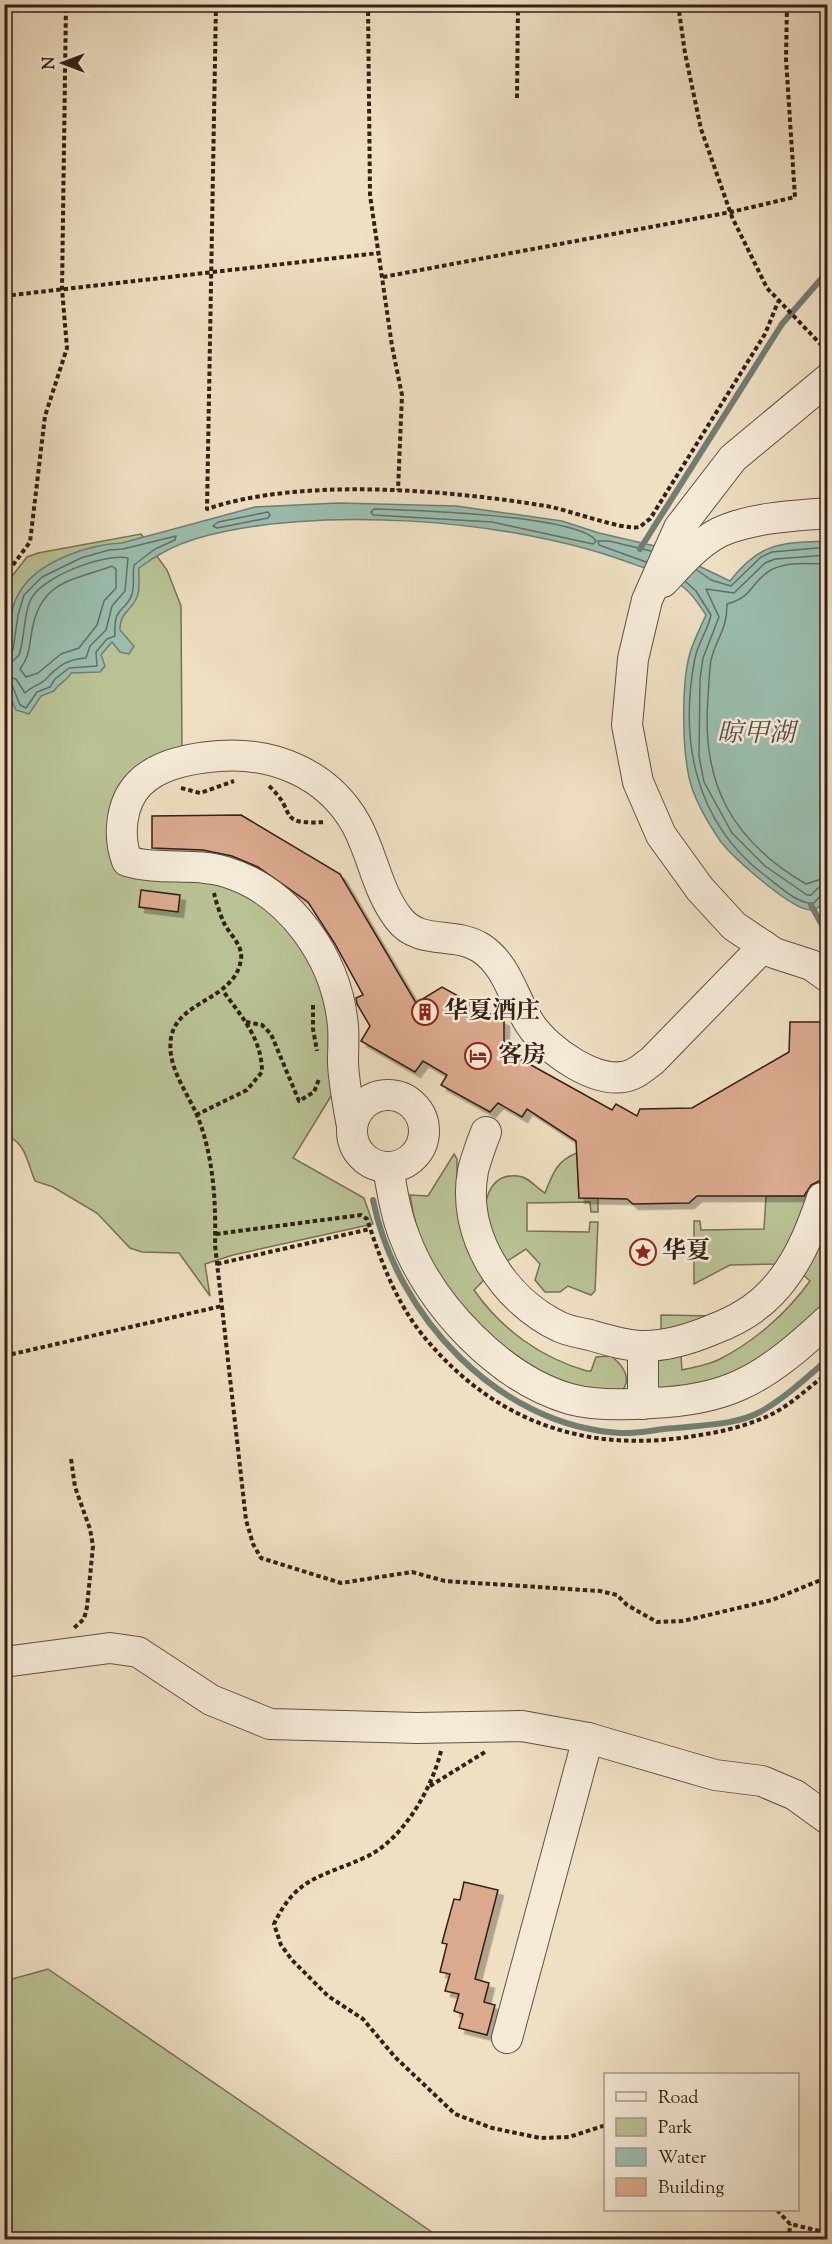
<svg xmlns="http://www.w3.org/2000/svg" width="832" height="2244" font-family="'Sorts Mill Goudy','Noto Serif SC',serif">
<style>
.green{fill:#b9c294;stroke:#767156;stroke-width:1.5}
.water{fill:#9abdaf;stroke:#717e73;stroke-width:1.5}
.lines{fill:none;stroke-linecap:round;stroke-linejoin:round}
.shore{stroke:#666e64;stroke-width:1.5}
.stream{stroke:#717e73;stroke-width:6}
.building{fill:#dba98d;stroke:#332018;stroke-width:1.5;filter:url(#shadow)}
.minor-casing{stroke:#625043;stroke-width:32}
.path{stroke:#332018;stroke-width:4;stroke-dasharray:4.5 3;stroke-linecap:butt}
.minor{stroke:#f5ead8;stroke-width:30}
.labels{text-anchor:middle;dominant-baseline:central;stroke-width:5;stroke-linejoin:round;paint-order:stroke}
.poi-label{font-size:24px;font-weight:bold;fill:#332018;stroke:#f5ead8;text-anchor:start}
.water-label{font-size:26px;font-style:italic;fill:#524f45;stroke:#f5ead8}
</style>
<defs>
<filter id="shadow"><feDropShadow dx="5.5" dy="5.5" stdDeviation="0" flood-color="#0004"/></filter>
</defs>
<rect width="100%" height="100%" fill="#efdfc3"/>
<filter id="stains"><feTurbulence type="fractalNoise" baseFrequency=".00333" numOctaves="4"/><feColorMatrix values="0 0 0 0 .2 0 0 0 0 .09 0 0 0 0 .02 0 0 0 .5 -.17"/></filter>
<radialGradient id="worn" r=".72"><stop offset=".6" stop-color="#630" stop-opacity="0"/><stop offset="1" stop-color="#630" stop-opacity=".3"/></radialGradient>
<g class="green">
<path d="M141,534L167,570L181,606L182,749L154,766L116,858L205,873L285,919L327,989L336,1088L293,1158L364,1198L373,1224L233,1255L205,1264L210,1296L179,1253L142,1252L130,1248L97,1213L53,1187L35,1181C27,1162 26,1142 5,1135V585L27,557L38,553Z"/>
<path d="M577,1153L579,1198H598V1212H591L590,1202L527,1203V1231L589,1232L590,1222H598L595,1291L591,1295L568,1286L560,1292H545L535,1280L540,1264L526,1249L506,1262C501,1254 490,1244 488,1235C480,1213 485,1172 518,1176C529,1177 536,1188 545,1193C552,1175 557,1160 577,1153Z"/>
<path d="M454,1154L457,1159V1204L485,1279L474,1290C501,1329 541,1358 587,1371H591L596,1357L611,1356C623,1365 633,1379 621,1392C609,1391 596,1392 584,1389C497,1364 422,1287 410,1195L428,1196Z"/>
<polygon points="766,1196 809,1196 781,1264 730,1265 694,1284 694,1221 700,1221 701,1230 764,1229"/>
<path d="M821,1245H827V1300L784,1344L729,1377L658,1393L656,1364L660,1359L681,1356L682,1370C694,1367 708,1365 718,1360C754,1342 787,1313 810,1281L799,1271L816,1247Z"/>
<polygon points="661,1315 719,1316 661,1330"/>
<polygon points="48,1969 442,2239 5,2239 5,1981"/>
</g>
<path class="water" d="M338,503L456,506L562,521L599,533L659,547L730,581C760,542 781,543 827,541V896C823,902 819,910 811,910C791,910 734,858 721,842C710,826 697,804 691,785C682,754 681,685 690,653C694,640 700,628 706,615C699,605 693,594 683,587C667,575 644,568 625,561C510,519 313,504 195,539C175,545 156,555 139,568C138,577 141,588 137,597C131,612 120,611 120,630L134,646L129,654L120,652L112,642L101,655L105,666L100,672L71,673C68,680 59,683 54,691L41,696L29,714L16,710C6,690 6,675 7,653C9,632 9,607 21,590C39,561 90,544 122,543L255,507Z"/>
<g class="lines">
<g class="shore">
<path d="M374,509C409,510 579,515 596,541L593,544L492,522L373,515L371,512Z"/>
<polygon points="268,512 270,515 268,518 217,528 213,526 218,522"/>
<polyline points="828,555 775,559 765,563 734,593 706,589 719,617 703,658 700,679 699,756 704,782 732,833 765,866 807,895 811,895 818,888 828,886"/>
<polyline points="646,562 599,545 598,541 609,541 651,551"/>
<path d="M828,564C810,564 787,561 771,570C750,582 754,597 727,604C727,631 717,636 711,660C709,672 709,685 708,697C701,783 731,840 806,884L828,877"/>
<path d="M112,566L116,569V588L104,601L97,625L79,648L61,654L38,673L26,677L20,669C30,656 29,646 32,630C41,581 71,581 112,566Z"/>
<polyline points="697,570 711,580 731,586 761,557 772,552 828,547"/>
<path d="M686,582L696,591L711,615C708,630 698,643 695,658C679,740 695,821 763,874C777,884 797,905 814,903L821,895L828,893"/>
<path d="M4,655L13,650L18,615L24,595L42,577L81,558L109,550L123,549L176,536L175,540L155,549L134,565C132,574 135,584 132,594C126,613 113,604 115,636L107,639L96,652L97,666L69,668L55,679L50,687L37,692L26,708L20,705L12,685L4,683"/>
<path d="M4,663L13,661L19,655C25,638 23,618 30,601C40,577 104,553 128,558L125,591L112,606L106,630L90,646L86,658C67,659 58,666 45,680C41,684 31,687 25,693L16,679L4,676"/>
</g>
<g class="stream">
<polyline points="640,549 782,324 828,271"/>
<polyline points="811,905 828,936"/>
<path d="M373,1200C396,1315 498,1426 620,1433C638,1434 657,1429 675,1428C702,1425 736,1425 760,1412C785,1398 806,1378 828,1359"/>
</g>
</g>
<g class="building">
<polygon points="241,815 340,874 416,1003 442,987 504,1021 504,1050 612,1110 616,1104 637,1116 640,1109 692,1108 789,1052 790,1022 828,1022 828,1182 819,1181 811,1185 804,1196 697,1196 689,1203 633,1204 627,1199 579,1198 576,1141 527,1109 522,1117 498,1103 490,1112 441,1085 447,1075 423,1061 415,1072 361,1041 370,1026 357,1004 356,998 363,995 335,944 308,902 258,867 232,856 203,850 152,848 152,816"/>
<polygon points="141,890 180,895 178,912 139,907"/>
<polygon points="464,1882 498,1890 475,1979 489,1983 484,2002 495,2005 487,2035 459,2028 463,2014 454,2011 459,1994 445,1991 450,1974 440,1972 447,1944 442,1943 454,1899 460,1900"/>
</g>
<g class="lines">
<defs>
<g id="minor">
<polyline points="828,379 733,458 679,528 647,600 633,659 627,725 638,782 661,835 700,889 734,926 774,953 811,965 828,977"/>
<path d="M663,582C681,563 702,538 727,529C759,517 794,516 828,513"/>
<circle cx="388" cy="1131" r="36"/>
<path d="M352,1126C348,1105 344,1084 343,1063C343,1051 344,1038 343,1026C337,959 291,892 226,872C194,862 159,871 127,861C118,837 120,804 139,784C158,764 192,758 219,756C274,752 328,774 356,824C373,855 377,891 399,919C420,946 455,931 481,948C508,966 513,998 530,1024C547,1050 600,1089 633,1074C640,1071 646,1065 652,1061L764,946"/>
<path d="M486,1132C481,1145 476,1158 473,1171C461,1235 503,1300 560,1327C569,1331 580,1333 590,1335C607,1340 626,1346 644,1346C667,1346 693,1338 714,1329C735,1321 755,1310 771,1293C797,1266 810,1233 822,1198"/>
<path d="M388,1167C392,1191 396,1216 405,1238C430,1305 500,1379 570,1399C596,1406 625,1405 651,1403C680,1402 714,1397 740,1385C773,1370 802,1344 828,1320"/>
<polyline points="643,1404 643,1346"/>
<polyline points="4,1662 110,1648 138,1652 211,1700 270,1724 417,1728 522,1726 588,1738 715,1775 762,1781 795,1795 828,1819"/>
<polyline points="507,2038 588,1738"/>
</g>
</defs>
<use href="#minor" class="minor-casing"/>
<g class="path">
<path d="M216,4L207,509C300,477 449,490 546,506C566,509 624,531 639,527C643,525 646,521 650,519L765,334L778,302"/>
<polyline points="368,4 370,195 392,346 402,395 398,490"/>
<polyline points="678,4 685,53 701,129 732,217 767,288 828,352"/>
<polyline points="517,98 518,4"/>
<polyline points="383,277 731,212 795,197 786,59 787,4"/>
<polyline points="4,296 379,253"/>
<polyline points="4,577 30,542 45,416 67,348 62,289 66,4"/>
<path d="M269,786C299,813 274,825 326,822"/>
<polyline points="181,788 200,793 234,781"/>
<path d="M214,893C216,902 220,914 224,923C230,935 243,945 241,959C236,1000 177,1000 171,1038C166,1069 191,1096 200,1123C214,1162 216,1205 215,1245L246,1520L253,1544L261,1558L341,1583L412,1572L445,1581L600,1591L617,1595L627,1605L657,1622L683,1621L772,1600L828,1577"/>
<polyline points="313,1005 313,1029 317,1051"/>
<polyline points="246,1022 262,1025 271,1034 299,1101 314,1092 319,1079"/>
<path d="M196,1115L247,1090L262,1072C262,1039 242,1017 223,991"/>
<path d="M216,1234L361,1215L367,1219C381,1261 396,1303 425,1338C495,1422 586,1454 694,1436C721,1432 748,1426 772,1414C792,1404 810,1386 828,1373"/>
<polyline points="217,1264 370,1229"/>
<polyline points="4,1356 222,1306"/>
<polyline points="71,1459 75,1487 90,1529 93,1546 87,1607 84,1619 74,1628"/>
<path d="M441,1751C432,1788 404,1838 368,1856C324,1877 297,1875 274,1924L281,1945L292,1960L328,1996L363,2019L395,2057L455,2114L492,2128L540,2138L569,2137L606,2125"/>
<polyline points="430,1786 485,1752"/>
<polyline points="777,2210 790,2224 828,2233"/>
<polyline points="789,2240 790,2224"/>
</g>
<use href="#minor" class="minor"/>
</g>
<defs>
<symbol id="building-ring" viewBox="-11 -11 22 22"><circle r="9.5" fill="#f5ead8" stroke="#8f2418" stroke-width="1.5"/><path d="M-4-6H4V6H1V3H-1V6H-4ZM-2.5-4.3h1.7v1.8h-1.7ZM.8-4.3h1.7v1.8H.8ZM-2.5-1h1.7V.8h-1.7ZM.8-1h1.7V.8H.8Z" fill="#8f2418"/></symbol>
<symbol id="hotel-ring" viewBox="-11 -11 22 22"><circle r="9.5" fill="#f5ead8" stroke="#8f2418" stroke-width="1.5"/><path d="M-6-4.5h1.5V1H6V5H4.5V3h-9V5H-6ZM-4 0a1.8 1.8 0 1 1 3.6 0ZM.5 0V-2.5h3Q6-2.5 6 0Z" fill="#8f2418"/></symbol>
<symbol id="sight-ring" viewBox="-11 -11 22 22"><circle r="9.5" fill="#f5ead8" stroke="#8f2418" stroke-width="1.5"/><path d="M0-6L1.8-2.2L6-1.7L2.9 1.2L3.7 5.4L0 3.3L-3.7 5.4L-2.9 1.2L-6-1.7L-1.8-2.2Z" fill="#8f2418"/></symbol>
</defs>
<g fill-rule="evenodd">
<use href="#building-ring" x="410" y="997" width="30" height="30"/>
<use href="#hotel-ring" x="463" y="1041" width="30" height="30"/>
<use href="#sight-ring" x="628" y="1237" width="30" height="30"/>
</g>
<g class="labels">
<g class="poi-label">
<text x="444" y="1012">华夏酒庄</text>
<text x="498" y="1056">客房</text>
<text x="662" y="1252">华夏</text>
</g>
<g class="water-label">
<text x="756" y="734">晾甲湖</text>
</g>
</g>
<rect width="832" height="2244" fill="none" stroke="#efdfc3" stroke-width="24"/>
<rect x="6" y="6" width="820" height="2232" fill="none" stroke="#332018" stroke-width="3"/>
<rect x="12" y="12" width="808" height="2220" fill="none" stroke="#332018" stroke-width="1.5"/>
<rect x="604" y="2073" width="195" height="138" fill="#f5ead8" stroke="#a7998b" stroke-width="1.5"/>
<rect x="616" y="2092" width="30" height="9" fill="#f5ead8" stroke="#a7998b" stroke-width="1.5"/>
<text x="658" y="2103" font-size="18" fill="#332018">Road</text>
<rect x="616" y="2118" width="30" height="18" fill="#b9c294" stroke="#a7998b" stroke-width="1.5"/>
<text x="658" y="2133" font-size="18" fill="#332018">Park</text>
<rect x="616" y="2148" width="30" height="18" fill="#9abdaf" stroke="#a7998b" stroke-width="1.5"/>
<text x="658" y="2163" font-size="18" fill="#332018">Water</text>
<rect x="616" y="2178" width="30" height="18" fill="#dba98d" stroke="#a7998b" stroke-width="1.5"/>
<text x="658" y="2193" font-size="18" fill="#332018">Building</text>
<g transform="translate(63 63) rotate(270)" stroke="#f5ead8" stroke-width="4.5" paint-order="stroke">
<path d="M0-4.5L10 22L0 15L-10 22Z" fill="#332018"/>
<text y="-9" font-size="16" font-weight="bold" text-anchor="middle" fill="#332018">N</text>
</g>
<rect width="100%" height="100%" filter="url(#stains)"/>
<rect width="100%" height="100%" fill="url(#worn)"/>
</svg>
